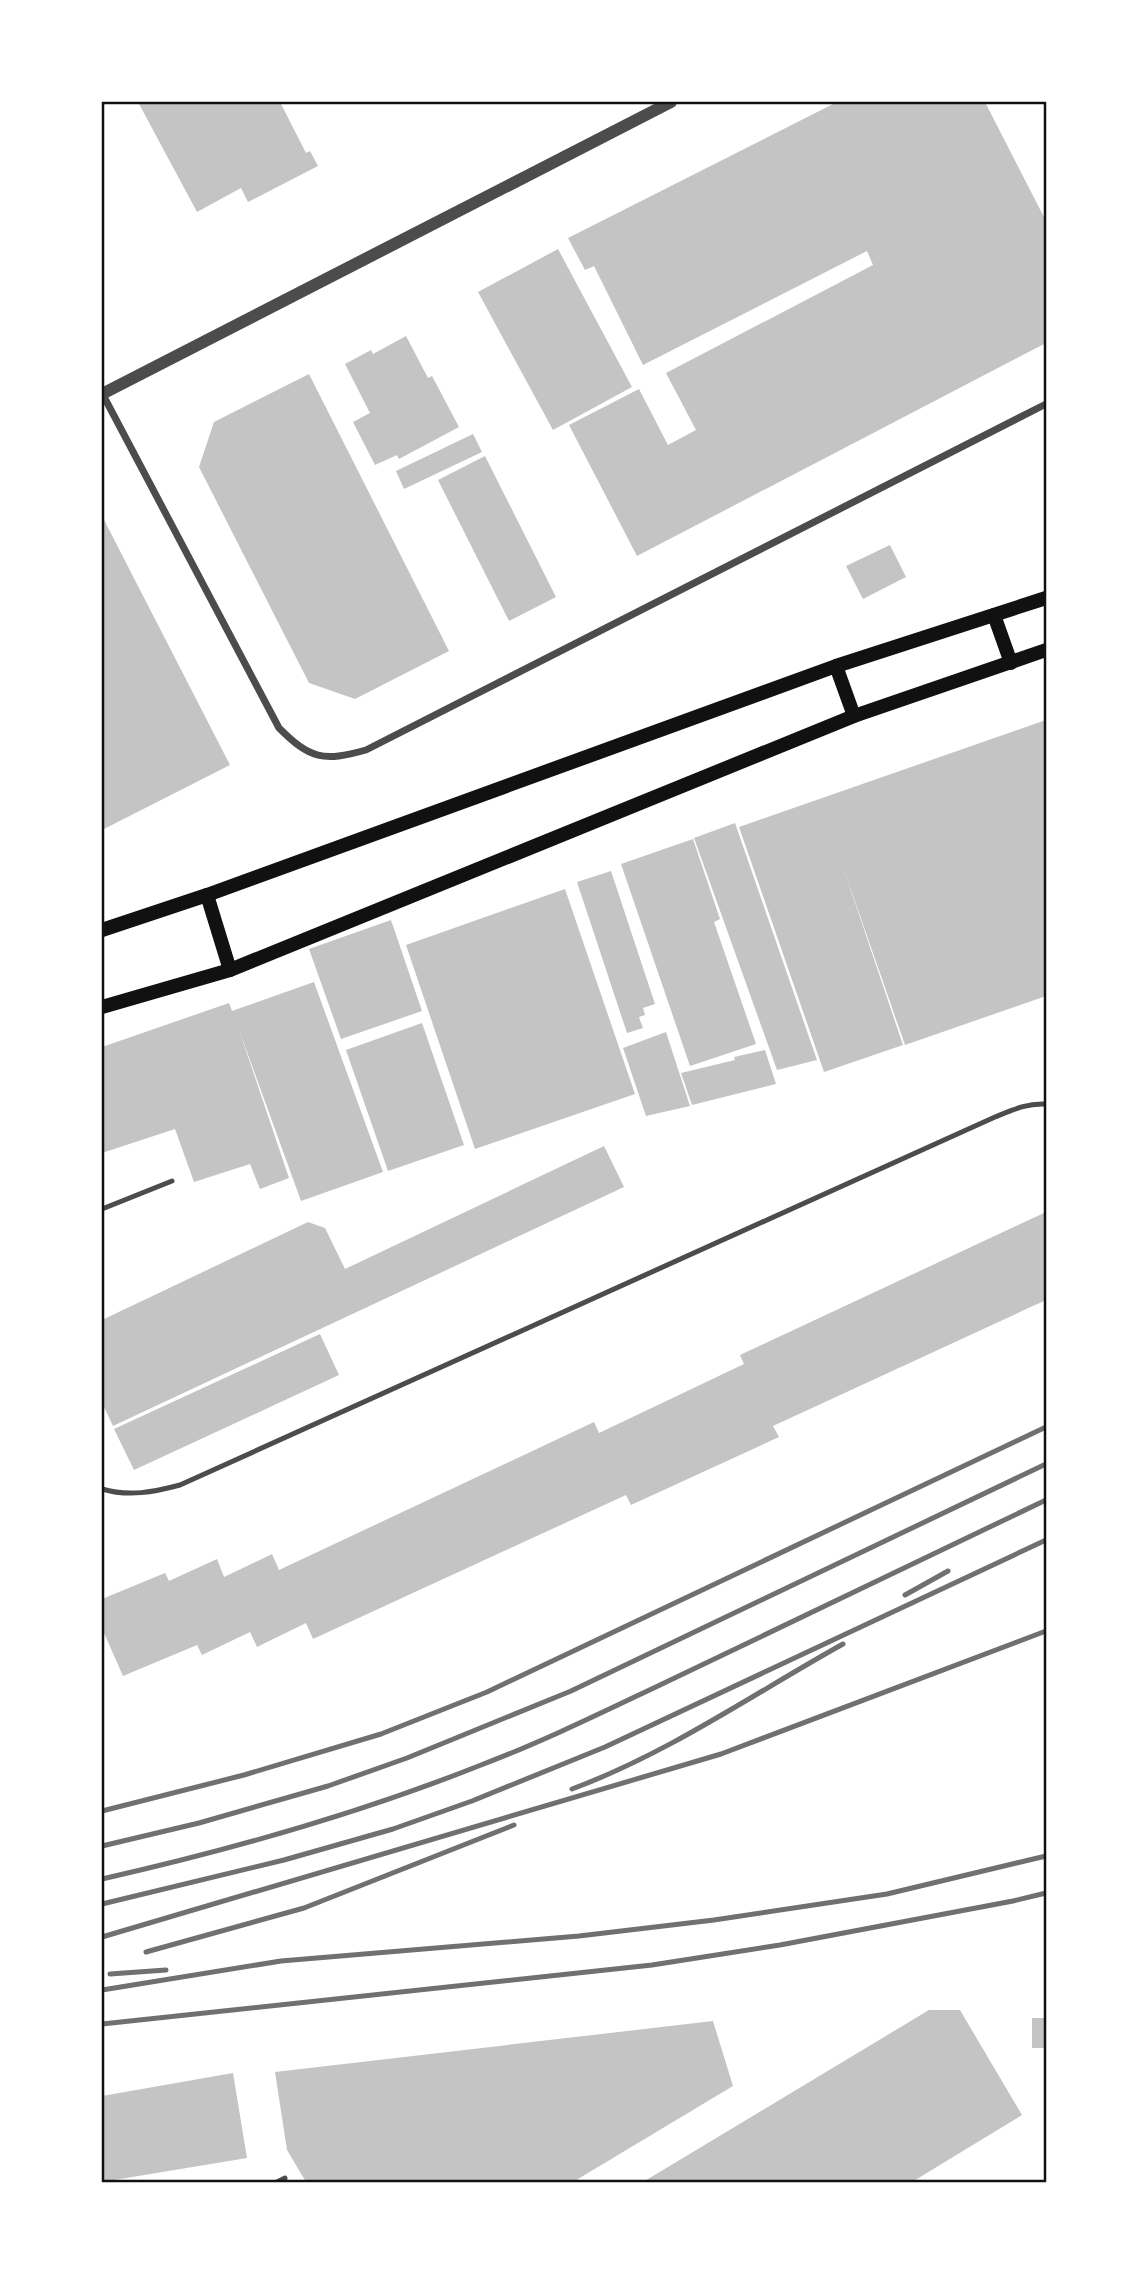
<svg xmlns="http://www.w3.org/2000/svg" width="1148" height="2284" font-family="Barlow,sans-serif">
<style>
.building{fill:#c4c4c4}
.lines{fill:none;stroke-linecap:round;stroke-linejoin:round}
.service{stroke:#4c4c4c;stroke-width:5}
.minor{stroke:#4c4c4c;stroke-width:7}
.tertiary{stroke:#4c4c4c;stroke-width:12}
.secondary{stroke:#111;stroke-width:14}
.rail{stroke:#707070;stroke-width:5}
.neatline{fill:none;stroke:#111;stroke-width:2.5}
</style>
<rect width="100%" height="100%" fill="#fff"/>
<g class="building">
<polygon points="138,102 280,102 306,153 310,151 318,166 248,202 241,188 197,212"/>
<polygon points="837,102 985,102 1046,221 1046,343 637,556 569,425 639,389 668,445 696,430 666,373 873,265 867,251 643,365 594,266 585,270 568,238"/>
<polygon points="558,249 632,387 553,430 478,292"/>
<polygon points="406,336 428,378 432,376 459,427 399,459 397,455 375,465 353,422 370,413 345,364 371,350 373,354"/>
<polygon points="309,374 449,651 355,699 309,683 199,467 214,422"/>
<polygon points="473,434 482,452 404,489 396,471"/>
<polygon points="485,456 556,597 509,621 438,480"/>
<polygon points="102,516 230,765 102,830"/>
<polygon points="890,545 906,577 863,599 846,566"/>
<polygon points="1046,720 1046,996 905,1045 842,864 903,1045 824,1072 739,827"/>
<polygon points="735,823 817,1060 777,1070 694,838"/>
<polygon points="693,839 720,919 714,922 756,1044 690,1066 621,864"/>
<polygon points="611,871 655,1004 643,1008 645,1015 639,1017 643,1028 627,1033 577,882"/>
<polygon points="565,889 635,1094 475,1149 406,945"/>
<polygon points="391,920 422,1011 341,1039 309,949"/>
<polygon points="314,982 383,1172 301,1201 238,1027 289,1178 260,1189 250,1164 194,1182 175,1129 102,1153 102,1047 229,1003 232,1011"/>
<polygon points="422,1023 464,1145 388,1171 346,1050"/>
<polygon points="666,1032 690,1106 646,1116 623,1048"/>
<polygon points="765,1050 776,1084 692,1105 681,1073 735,1060 734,1057"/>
<polygon points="604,1146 624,1187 113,1426 102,1403 102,1320 308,1222 325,1228 345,1269"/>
<polygon points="1046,1212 1046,1300 773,1426 779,1437 631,1505 626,1495 313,1639 306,1623 257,1647 250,1632 202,1655 197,1645 123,1676 104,1633 102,1634 102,1599 165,1573 169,1581 217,1559 224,1577 272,1554 279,1570 594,1422 599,1433 744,1364 740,1355"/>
<polygon points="320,1334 339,1375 134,1470 114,1429"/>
<polygon points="929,2010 960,2010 1022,2115 912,2182 643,2182"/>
<rect x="1032" y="2018" width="14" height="30"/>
<polygon points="713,2021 733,2086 573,2182 306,2182 287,2150 275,2072"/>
<polygon points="233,2073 247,2158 102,2182 102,2096"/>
</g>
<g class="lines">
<g class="service">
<polyline points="102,1209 172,1181"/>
<path d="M102,1489C129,1497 154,1492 180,1485L995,1117C1012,1110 1027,1103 1046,1104"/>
<polyline points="277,2182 285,2178"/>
</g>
<path class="minor" d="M102,393L279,728C310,759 323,762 366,750L1046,404"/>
<polyline class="tertiary" points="102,394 671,102"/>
<g class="secondary">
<polyline points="994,615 1011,663"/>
<polyline points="836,666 854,716"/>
<polyline points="207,895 230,970"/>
<polyline points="102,930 207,895 836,666 1046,598"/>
<polyline points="102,1007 230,970 854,716 1046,650"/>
</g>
<g class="rail">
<polyline points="905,1595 948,1571"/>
<path d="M572,1789C669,1753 753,1694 843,1644"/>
<polyline points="102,1811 244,1775 381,1734 487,1692 1046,1427"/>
<polyline points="102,1846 199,1823 328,1786 407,1758 571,1691 1046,1464"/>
<path d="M102,1879C230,1850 358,1814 481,1765C542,1742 601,1713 660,1685C789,1624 917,1561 1046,1500"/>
<polyline points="102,1904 284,1860 393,1829 472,1801 605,1747 1046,1540"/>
<polyline points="102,1937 721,1754 1046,1631"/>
<polyline points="146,1952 304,1908 514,1825"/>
<polyline points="110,1974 166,1970"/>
<polyline points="102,1990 281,1961 579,1936 714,1920 887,1894 1046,1856"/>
<polyline points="102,2024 652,1965 780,1945 1013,1901 1046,1893"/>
</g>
</g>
<rect width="1148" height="2284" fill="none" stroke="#ffffff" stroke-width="206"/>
<rect x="103" y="103" width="942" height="2078" class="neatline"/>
</svg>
